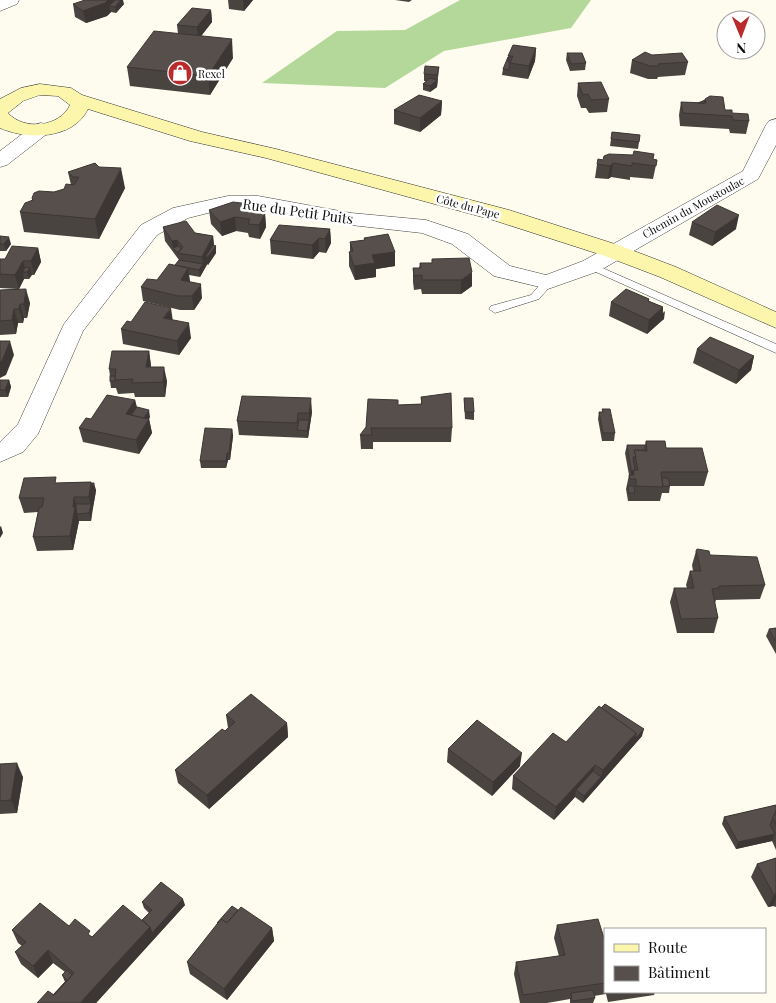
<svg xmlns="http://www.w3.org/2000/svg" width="776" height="1003" font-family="'Playfair Display',serif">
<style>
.forest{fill:#b4d89a}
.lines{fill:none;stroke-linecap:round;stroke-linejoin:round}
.service-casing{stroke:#414141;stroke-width:1}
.minor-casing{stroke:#414141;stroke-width:1}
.secondary-casing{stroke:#303030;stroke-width:1}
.service{fill:#fff;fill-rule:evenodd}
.minor{fill:#fff;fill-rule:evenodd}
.secondary{fill:#fcf6ad;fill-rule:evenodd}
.wall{fill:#4a4440}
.shaded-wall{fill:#3c3734}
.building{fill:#564f4b;stroke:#3c3734}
.labels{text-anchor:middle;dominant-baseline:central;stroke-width:5;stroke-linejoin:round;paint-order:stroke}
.far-poi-label{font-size:11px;fill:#0e0e0e;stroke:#fff;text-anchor:start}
.far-street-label{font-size:11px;fill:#0e0e0e;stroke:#fff}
.street-label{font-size:14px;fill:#0e0e0e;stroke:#fff}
</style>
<rect width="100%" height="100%" fill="#fefcef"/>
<polygon class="forest" points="460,0 591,0 571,28 444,51 385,88 262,83 337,31 405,30"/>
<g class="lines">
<defs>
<g id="service">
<polygon points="591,263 776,344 776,353 587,268 585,266"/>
<polygon points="548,279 554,282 539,299 495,313 489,309 491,306 531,295 544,280"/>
</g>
<g id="minor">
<polygon points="0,0 19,0 17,4 0,11"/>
<polygon points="776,119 776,145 758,179 599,271 548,289 494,276 452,244 422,233 351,225 258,208 228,208 188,218 157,235 83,331 38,434 23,452 0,462 0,442 18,424 64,324 141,225 173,208 228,196 258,196 351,213 426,220 468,234 510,266 546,275 583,261 743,171 766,125 769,121"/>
<polygon points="41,123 48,125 51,129 48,133 7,165 0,167 0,151 34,125"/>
</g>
<path id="secondary" d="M40,84L71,88L82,95L202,132L276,149L509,210L621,246L676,267L776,312V328L660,277L605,256L493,220L266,158L190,141L88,109C73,140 27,140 0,128V99L21,88ZM40,95L58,96L70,105C60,127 24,131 8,113L23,101Z"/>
</defs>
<use href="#service" class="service-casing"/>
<use href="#minor" class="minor-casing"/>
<use href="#secondary" class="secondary-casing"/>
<use href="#service" class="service"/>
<use href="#minor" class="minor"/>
<use href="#secondary" class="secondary"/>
</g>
<g class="wall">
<polygon points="228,0 253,0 244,11 229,9"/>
<polygon points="395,0 412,0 409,2"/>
<polygon points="73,4 124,4 116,13 111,12 107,16 86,23 75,17"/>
<polygon points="211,10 212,22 201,36 233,58 210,95 130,86 127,67 178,34 177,25"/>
<polygon points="536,48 535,61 528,79 502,75 503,69 508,62 508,56"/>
<polygon points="567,53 586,63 585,70 570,71 566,60"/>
<polygon points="652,55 685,58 688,62 685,75 658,77 657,79 648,79 630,73 632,60"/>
<polygon points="439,67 437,87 430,92 423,90 423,84 426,81 424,81 424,74"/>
<polygon points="578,83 609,99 607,112 589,113 586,108 581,108 577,96"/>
<polygon points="705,100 749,121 746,134 730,133 729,129 680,126 679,115 681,102 698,103"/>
<polygon points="442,101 441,115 420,132 394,124 394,110"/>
<polygon points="612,132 640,135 638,149 610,146"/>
<polygon points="653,159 657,160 653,179 630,177 630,180 611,177 608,179 595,178 597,164 603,160"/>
<polygon points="68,172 125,188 99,239 24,232 20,212 32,200 32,198 54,192 64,189 71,185"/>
<polygon points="209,210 265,214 266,227 260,239 249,237 248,233 236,231 222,236 211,224"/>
<polygon points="692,222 736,229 712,246 689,235"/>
<polygon points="163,227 213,236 214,245 216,246 216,253 208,265 207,264 200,277 189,275 190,282 202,298 194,310 180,310 143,301 141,287 157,280 175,265 179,260 165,241"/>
<polygon points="330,229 331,243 326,253 319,252 313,259 271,254 270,240"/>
<polygon points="0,236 11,244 6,251 0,251"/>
<polygon points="364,238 395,252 395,266 376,269 376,277 355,280 349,266 349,252 350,252 350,242 364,240"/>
<polygon points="38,248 41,262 34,275 31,275 29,279 24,279 19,289 30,303 27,318 24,318 23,323 18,323 16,334 0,335 0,290 17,289 0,288 0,259 5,259"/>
<polygon points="432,259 472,286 461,294 422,294 421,289 414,290 413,282 413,268 419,268 420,263 432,263"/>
<polygon points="649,299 649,301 663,307 663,310 664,319 647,334 609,316 611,302"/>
<polygon points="173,320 191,338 179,355 123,344 121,329 131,322"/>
<polygon points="697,349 754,356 751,370 736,384 693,363"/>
<polygon points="149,351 151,367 167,381 165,397 135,397 134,393 118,394 116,388 111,388 110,381 110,376 109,369"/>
<polygon points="0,380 9,380 11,387 8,397 0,397"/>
<polygon points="242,396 312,412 308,438 239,435 237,421"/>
<polygon points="421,397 452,428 451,442 373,442 373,449 361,449 360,435 398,405 421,404"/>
<polygon points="464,398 474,412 474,420 465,419"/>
<polygon points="135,400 137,407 150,417 149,419 152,433 139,454 83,442 79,428 91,419"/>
<polygon points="602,409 615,433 614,441 602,441 598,419 599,412 602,412"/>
<polygon points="232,429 233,436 230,460 228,460 226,468 201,468 200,461"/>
<polygon points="646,441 666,448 708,472 704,486 670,486 669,493 662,493 660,501 628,501 626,489 629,475 625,453 627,445 645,445"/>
<polygon points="91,482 96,490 91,521 79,521 73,550 37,551 33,537 38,512 24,513 19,498 58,483"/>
<polygon points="696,551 710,555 765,585 760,599 716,600 715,603 718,618 714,633 677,633 670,602 674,588 687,588 686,585 690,571 693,571 692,565"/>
<polygon points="776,628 776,654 766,636 769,629"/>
<polygon points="226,715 287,723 288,737 209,809 178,783 175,770 228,728"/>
<polygon points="642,736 583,803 575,797 554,820 512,789 513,776 566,742"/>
<polygon points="448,749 520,766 492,796 447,762"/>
<polygon points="0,764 23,777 17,813 0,814"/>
<polygon points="776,805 776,850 772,841 736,849 722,824 724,817"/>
<polygon points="776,858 776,907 773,906 768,907 751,877 757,864"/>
<polygon points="142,902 185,905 96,1003 53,995 65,982 62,975 65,972 53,963 38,978 21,964 15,952 22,946 18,943 12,930 69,926 92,937 142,920 149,913 144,908"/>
<polygon points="238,910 272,928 274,941 227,1000 190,974 187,962 217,925 217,923"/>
<polygon points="557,925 605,941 605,992 655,992 654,995 608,1002 606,994 594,996 595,998 593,1003 570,1003 570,999 547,1003 520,1003 514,974 516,962 559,956 554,938"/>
</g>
<g class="shaded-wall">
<polygon points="108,0 123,0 124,4 116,13 115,7 109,6 111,12 107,16 86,23 83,11"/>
<polygon points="243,0 253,0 244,11"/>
<polygon points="211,10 212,22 198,40 197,27"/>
<polygon points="232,39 233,58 210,95 208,76"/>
<polygon points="536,48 535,61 528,79 529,66"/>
<polygon points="439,67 437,87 430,92 430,86 437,80"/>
<polygon points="442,101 441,115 420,132 420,118"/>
<polygon points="613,163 611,177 608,179 610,166"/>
<polygon points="121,168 125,188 99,239 95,219"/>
<polygon points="258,205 259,219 254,212"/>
<polygon points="265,214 266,227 260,239 259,225"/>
<polygon points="739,215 736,229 712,246 715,232"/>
<polygon points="235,217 236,231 222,236 220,222"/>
<polygon points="330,229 331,243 326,253 325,239"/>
<polygon points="213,236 214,247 216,246 216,253 208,265 208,263 200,277 199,270 203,264 202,257"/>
<polygon points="9,237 11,244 6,251 4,244"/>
<polygon points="319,238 319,252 313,259 312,245"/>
<polygon points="177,240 179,253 173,248 174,255 172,241"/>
<polygon points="38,248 41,262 34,275 31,261"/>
<polygon points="395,252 395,266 376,269 376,277 355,280 354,266 372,255"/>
<polygon points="23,261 26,272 23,272 24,279 19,289 15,275"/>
<polygon points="30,268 32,275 29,279 27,272"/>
<polygon points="188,268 190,282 181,280"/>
<polygon points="472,272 472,286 461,294 461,280"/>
<polygon points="201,284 202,298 194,310 192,296"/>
<polygon points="26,289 30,303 27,318 24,304"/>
<polygon points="20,304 24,318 23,323 19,309"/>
<polygon points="663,307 661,321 647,334 649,320"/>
<polygon points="171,308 173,322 163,318"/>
<polygon points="14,309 18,323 16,334 12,320"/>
<polygon points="665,311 664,319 661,321 662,314"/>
<polygon points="189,323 191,338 179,355 177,341"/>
<polygon points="10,341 14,355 6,375 0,378 0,362"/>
<polygon points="149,351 151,365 149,382 146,367"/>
<polygon points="754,356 751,370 736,384 739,370"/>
<polygon points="164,367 167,381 165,397 163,382"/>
<polygon points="9,380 11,387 8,397 5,390"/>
<polygon points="311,398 312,412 308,438 307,431 309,420 309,413"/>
<polygon points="135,400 138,415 133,422 126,414"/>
<polygon points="149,410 150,417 145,425 149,419 152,433 139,454 136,440 140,424"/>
<polygon points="232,429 233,436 230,460 229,453"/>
<polygon points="227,453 228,460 226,468 226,461"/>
<polygon points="91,482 95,497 92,511 89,497"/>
<polygon points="94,483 96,490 95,497 93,489"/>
<polygon points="74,497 78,511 77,514 79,521 73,550 70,536"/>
<polygon points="91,504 92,511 91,521 89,513"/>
<polygon points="1,526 3,533 0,538 0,527"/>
<polygon points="287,723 288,737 209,809 207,795"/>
<polygon points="644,729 642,736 583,803 584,796 601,777 603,770 636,733"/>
<polygon points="522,753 520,766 492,796 493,782"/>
<polygon points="17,763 23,777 17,813 11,800"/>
<polygon points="595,765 592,778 576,790 575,797 554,820 556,807"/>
<polygon points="775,834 772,841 736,849 738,842"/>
<polygon points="776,894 776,899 773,906 768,907 774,895"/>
<polygon points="183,899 185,905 96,1003 80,1003 150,927"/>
<polygon points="272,928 274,941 227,1000 224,989"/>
<polygon points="48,950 53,963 38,978 33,966"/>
</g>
<g class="building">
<polygon points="85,0 108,0 105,3 83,11 73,4"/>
<polygon points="115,0 121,0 115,7 109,6"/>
<polygon points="192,8 211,10 197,27 177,25"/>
<polygon points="154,31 232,39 208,76 127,67"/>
<polygon points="513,45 536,48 529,66 510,63 513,56 508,56"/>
<polygon points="645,52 652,55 682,53 688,62 658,64 659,66 650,66 632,60"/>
<polygon points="567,53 582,53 586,63 571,64"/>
<polygon points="508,57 508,62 510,62 509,70 503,69"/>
<polygon points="425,66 439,67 437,75 424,74"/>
<polygon points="430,78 437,80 430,86 423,84"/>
<polygon points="601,82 609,99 591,100 588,94 583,95 578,83"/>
<polygon points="419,95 442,101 420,118 394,110"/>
<polygon points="710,96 723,97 725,110 732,110 732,113 748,114 749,121 733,120 732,116 683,113 681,102 706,103 705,99"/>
<polygon points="705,100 704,103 698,103"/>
<polygon points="612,132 640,135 639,142 611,139"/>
<polygon points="634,151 654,154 653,159 657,160 656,166 632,163 632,166 613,163 610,166 597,164 598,159 603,160 604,156 609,154 633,155"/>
<polygon points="95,163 99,167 121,168 95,219 20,212 25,203 33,200 32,198 34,193 39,191 54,192 64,189 66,184 74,185 79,177 73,177 68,172"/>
<polygon points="233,202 258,205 254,212 265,214 259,225 248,224 250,219 235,217 220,222 209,210"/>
<polygon points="717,205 739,215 715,232 692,222"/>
<polygon points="186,221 195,233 213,236 202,257 178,253 183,247 177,240 172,241 163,227"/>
<polygon points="279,225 330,229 325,239 319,238 312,245 270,240"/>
<polygon points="388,234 395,252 372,255 375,263 354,266 349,252 353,251 350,242 365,240 364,238"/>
<polygon points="0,236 9,237 4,244 0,244"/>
<polygon points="213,245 216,246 208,257 205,257"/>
<polygon points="12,246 38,248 31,261 23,261 15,275 0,274 0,259 5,259"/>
<polygon points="178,246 181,249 178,252 177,252 173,248"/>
<polygon points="469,258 472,272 461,280 422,280 422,275 414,276 413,268 421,268 420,263 432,263 432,259"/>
<polygon points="179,260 203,264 199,270 175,265"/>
<polygon points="169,264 188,268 181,280 201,284 192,296 178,296 141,287 147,279 157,280"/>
<polygon points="25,267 30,268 27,272 23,272"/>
<polygon points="26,289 24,304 20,304 19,309 14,309 12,320 0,321 0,290"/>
<polygon points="626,289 649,299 648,301 663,307 649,320 611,302"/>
<polygon points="145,302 171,308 163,318 189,323 177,341 121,329 127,321 131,322"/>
<polygon points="710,337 754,356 739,370 697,349"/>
<polygon points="0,341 10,341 2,361 0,362"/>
<polygon points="112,351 149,351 146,367 164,367 163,382 132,383 133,379 115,380 116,369 109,369"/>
<rect x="110" y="376" width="5" height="5"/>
<polygon points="0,380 9,380 5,390 0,390"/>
<polygon points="451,393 452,428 371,428 372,435 360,435 366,427 368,399 398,400 398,405 422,404 421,397"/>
<polygon points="107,395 135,400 126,414 149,419 136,440 79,428 86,418 91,419"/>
<polygon points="242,396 311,398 309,413 298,413 297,423 237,421"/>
<polygon points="464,398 473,398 474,412 465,412"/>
<polygon points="137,407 149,410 144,418 131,415"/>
<polygon points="602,409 610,409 615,433 603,433 599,412 603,412"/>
<polygon points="299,420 309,420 307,431 297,430"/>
<polygon points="205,428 232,429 229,453 227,453 226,461 200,461"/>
<polygon points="646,441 665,441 666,448 702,448 708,472 661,472 663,487 636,486 636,479 630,479 629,475 634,475 633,470 638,470 634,450 647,451"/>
<polygon points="627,445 645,445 645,450 634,450 636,457 633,457 635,470 633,470 632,475"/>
<polygon points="56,477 55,483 91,482 89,497 74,497 73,507 75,507 70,536 33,537 39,508 42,507 44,498 19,498 24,478"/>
<polygon points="662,478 668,478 670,486 663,486"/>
<polygon points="92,483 94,483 93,489"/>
<polygon points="628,486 634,486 635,493 629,493"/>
<polygon points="76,504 91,504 89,513 77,514 76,508"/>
<polygon points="697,549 709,551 710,555 757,557 765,585 719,586 719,588 712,589 718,618 681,619 674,588 694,588 690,571 701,571 696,551"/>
<polygon points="776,628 776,642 769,629"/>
<polygon points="251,694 287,723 207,795 175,770 222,729 225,731 235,722 226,715"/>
<polygon points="605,704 644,729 635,739 636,733 601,708"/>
<polygon points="599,706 636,733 603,770 595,765 556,807 513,776 553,733 566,742"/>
<polygon points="477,720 522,753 493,782 448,749"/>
<polygon points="17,763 11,800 0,801 0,764"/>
<polygon points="593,771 601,777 584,796 576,790"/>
<polygon points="776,805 776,811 770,825 775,834 738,842 724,817"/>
<polygon points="776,811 776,825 773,818"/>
<polygon points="776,858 776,894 774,895 757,864"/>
<polygon points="161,882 183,899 152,933 150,927 142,920 152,910 142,902"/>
<polygon points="40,903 69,926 75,919 90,931 88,934 92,937 123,905 150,927 80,1003 37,1003 48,991 54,995 74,973 48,950 33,966 15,952 26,942 12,930"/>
<polygon points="232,906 238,910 227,923 221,919 218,924 217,923"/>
<polygon points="241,907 272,928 224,989 187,962 221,919 227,923"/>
<polygon points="598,919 605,941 605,983 523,995 516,962 565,955 557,925"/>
<polygon points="67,970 72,975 54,995 53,995 67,980 62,975"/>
<polygon points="593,990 595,998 572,1001 571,993"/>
</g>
<defs>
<symbol id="shop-disc" viewBox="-11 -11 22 22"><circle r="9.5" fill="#b92a2d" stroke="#fff"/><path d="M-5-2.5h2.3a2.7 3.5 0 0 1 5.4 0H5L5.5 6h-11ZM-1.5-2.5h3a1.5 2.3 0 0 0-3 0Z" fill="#fff"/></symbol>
</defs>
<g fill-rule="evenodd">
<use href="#shop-disc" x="166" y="59" width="28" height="28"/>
</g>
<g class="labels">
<g class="far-poi-label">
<text x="198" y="73">Rexel</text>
</g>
<g class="far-street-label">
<text transform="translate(468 206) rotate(15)">Côte du Pape</text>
<text transform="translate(693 207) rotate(-29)">Chemin du Moustoulac</text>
</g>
<g class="street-label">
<text transform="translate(298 211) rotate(8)">Rue du Petit Puits</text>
</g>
</g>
<rect x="604" y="928" width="162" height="65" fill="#ffffff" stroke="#9f9f9f"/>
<rect x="614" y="944" width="25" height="8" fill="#fcf6ad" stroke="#9f9f9f"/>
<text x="648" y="953" font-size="15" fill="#0e0e0e">Route</text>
<rect x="614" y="966" width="25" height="15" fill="#564f4b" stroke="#9f9f9f"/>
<text x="648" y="978" font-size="15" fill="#0e0e0e">Bâtiment</text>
<g transform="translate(741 35) rotate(179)"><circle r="24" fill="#ffffff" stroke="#9f9f9f"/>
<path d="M0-4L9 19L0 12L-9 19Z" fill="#b92a2d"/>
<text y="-8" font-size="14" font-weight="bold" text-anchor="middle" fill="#0e0e0e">N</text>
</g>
</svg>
